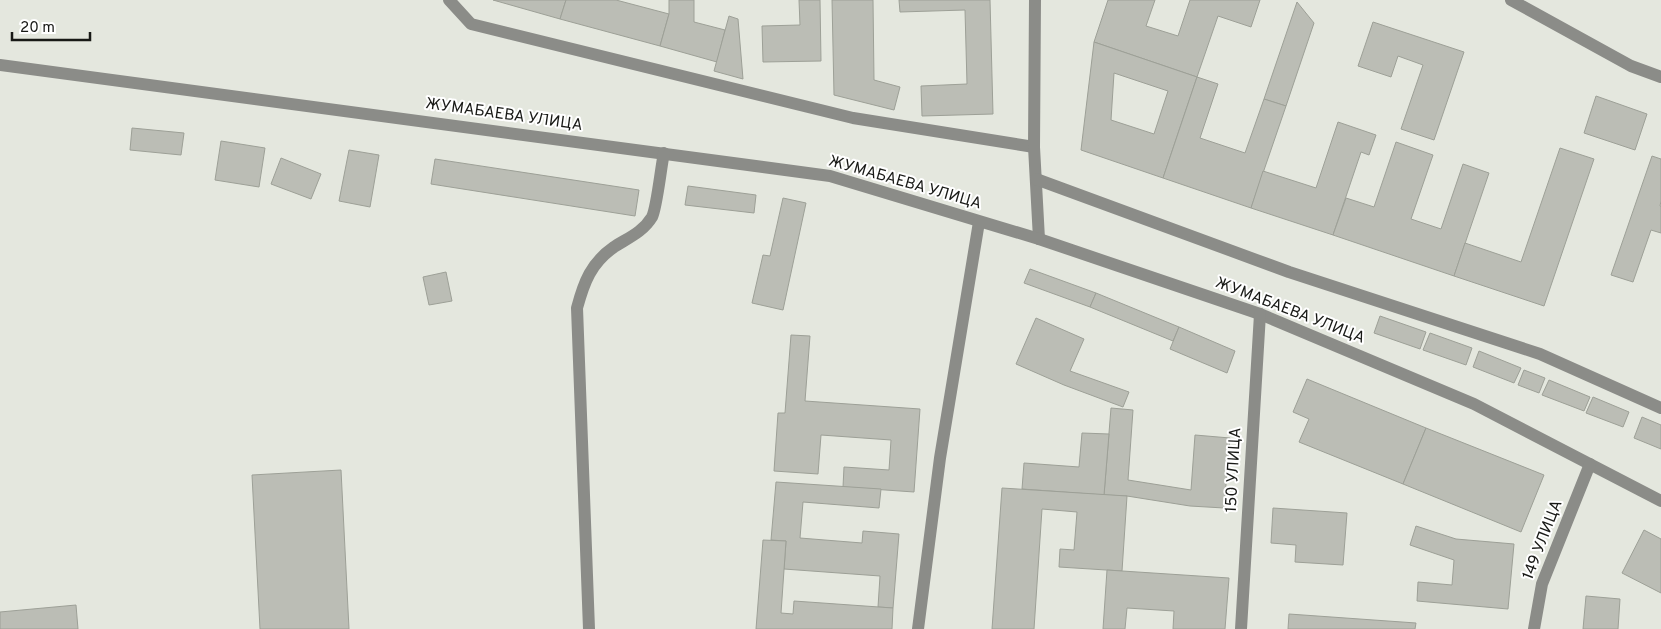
<svg xmlns="http://www.w3.org/2000/svg" width="1661" height="629" font-family="Overpass,sans-serif">
<style>
.building{fill:#bbbdb5;stroke:#9da097;fill-rule:evenodd}
.lines{fill:none;stroke-linecap:round;stroke-linejoin:round}
.minor{stroke:#8b8c88;stroke-width:12}
.labels{text-anchor:middle;dominant-baseline:central;stroke-width:4;stroke-linejoin:round;paint-order:stroke}
.street-label{font-size:16px;fill:#181916;stroke:#fff}
</style>
<rect width="100%" height="100%" fill="#e4e7de"/>
<g class="building">
<polygon points="493,0 566,0 560,19"/>
<polygon points="566,0 616,0 669,14 660,46 560,19"/>
<polygon points="669,0 694,0 694,22 725,30 717,62 660,46 669,14"/>
<polygon points="799,0 820,0 821,61 763,62 762,26 800,25"/>
<polygon points="832,0 873,0 874,80 900,87 894,110 834,95"/>
<polygon points="899,0 990,0 993,114 922,116 921,86 967,84 965,10 900,12"/>
<polygon points="1108,0 1155,0 1146,26 1178,36 1190,0 1260,0 1251,27 1218,16 1197,77 1094,42"/>
<polygon points="1297,2 1314,23 1286,106 1264,99"/>
<polygon points="729,16 738,19 743,79 714,71"/>
<polygon points="1373,22 1464,52 1434,140 1401,129 1423,65 1398,56 1391,77 1358,66"/>
<path d="M1094,42L1197,77L1163,178L1081,150ZM1114,73L1168,91L1154,134L1111,120Z"/>
<polygon points="1197,77 1218,84 1200,138 1245,153 1264,99 1286,106 1251,208 1163,178"/>
<polygon points="1596,96 1647,114 1635,150 1584,133"/>
<polygon points="1338,122 1376,135 1369,155 1361,152 1333,235 1251,208 1263,171 1316,188"/>
<polygon points="132,128 184,133 181,155 130,150"/>
<polygon points="221,141 265,148 259,187 215,180"/>
<polygon points="1396,142 1433,155 1411,219 1441,229 1463,164 1489,173 1454,276 1333,235 1346,198 1374,207"/>
<polygon points="1560,148 1594,159 1544,306 1454,276 1465,243 1521,262"/>
<polygon points="349,150 379,155 370,207 339,201"/>
<polygon points="1652,156 1661,159 1661,201 1660,206 1661,206 1661,233 1651,230 1633,282 1611,275"/>
<polygon points="281,158 321,174 311,199 271,184"/>
<polygon points="435,159 639,190 635,216 431,184"/>
<polygon points="688,186 756,195 754,213 685,205"/>
<polygon points="783,198 806,203 783,310 752,303 763,255 770,256"/>
<polygon points="1030,269 1096,293 1090,307 1024,283"/>
<polygon points="446,272 452,301 429,305 423,277"/>
<polygon points="1096,293 1179,327 1173,341 1090,307"/>
<polygon points="1380,316 1426,332 1420,349 1374,333"/>
<polygon points="1036,318 1084,339 1070,371 1129,392 1123,407 1064,385 1016,364"/>
<polygon points="1179,327 1235,351 1227,373 1170,349"/>
<polygon points="1430,333 1472,348 1466,365 1423,350"/>
<polygon points="791,335 810,336 805,401 920,409 914,492 843,487 844,467 889,470 891,440 821,435 818,474 774,471 778,413 785,413"/>
<polygon points="1479,351 1521,368 1514,383 1473,367"/>
<polygon points="1524,370 1545,378 1539,393 1518,385"/>
<polygon points="1307,379 1426,428 1403,484 1299,442 1309,419 1293,412"/>
<polygon points="1549,380 1590,397 1584,411 1542,395"/>
<polygon points="1593,397 1629,412 1623,427 1586,413"/>
<polygon points="1111,408 1133,410 1128,480 1191,490 1195,435 1230,438 1224,508 1190,506 1127,496 1104,495"/>
<polygon points="1642,417 1661,425 1661,449 1634,438"/>
<polygon points="1426,428 1544,475 1521,532 1403,484"/>
<polygon points="1082,433 1109,434 1104,495 1022,489 1024,463 1079,467"/>
<polygon points="341,470 349,629 260,629 252,475"/>
<polygon points="776,482 881,489 879,508 803,502 800,538 862,543 863,531 899,534 893,608 878,607 880,576 784,569 786,541 771,540"/>
<polygon points="1002,488 1127,496 1122,571 1059,567 1060,549 1074,550 1077,512 1042,509 1034,629 992,629"/>
<polygon points="1273,508 1347,513 1343,565 1295,562 1296,545 1271,543"/>
<polygon points="1416,526 1456,539 1514,544 1508,609 1417,601 1418,582 1452,585 1454,560 1410,545"/>
<polygon points="1644,530 1661,539 1661,593 1622,573"/>
<polygon points="763,540 786,541 781,613 793,614 794,601 893,608 892,629 756,629"/>
<polygon points="1107,570 1229,578 1225,629 1173,629 1174,611 1127,608 1125,629 1103,629"/>
<polygon points="1586,596 1620,599 1618,629 1583,629"/>
<polygon points="76,605 78,629 0,629 0,612"/>
<polygon points="1289,614 1416,623 1415,629 1288,629"/>
</g>
<g class="lines">
<g class="minor">
<polyline points="449,0 471,24 853,118 1034,147"/>
<polyline points="1035,0 1034,147 1039,239"/>
<polyline points="1511,0 1631,66 1661,77"/>
<polyline points="0,65 830,176 1039,239 1260,314 1474,404 1661,501"/>
<polyline points="1036,179 1289,272 1540,354 1661,408"/>
<path d="M589,629L577,308C584,282 591,263 614,247C628,238 643,232 652,217C657,207 661,166 664,153"/>
<polyline points="918,629 940,458 979,222"/>
<polyline points="1241,629 1260,314"/>
<polyline points="1534,629 1542,584 1590,464"/>
</g>
</g>
<g class="labels">
<g class="street-label">
<text transform="translate(504 115) rotate(8)">ЖУМАБАЕВА УЛИЦА</text>
<text transform="translate(905 183) rotate(16)">ЖУМАБАЕВА УЛИЦА</text>
<text transform="translate(1290 311) rotate(21)">ЖУМАБАЕВА УЛИЦА</text>
<text transform="translate(1234 470) rotate(-87)">150 УЛИЦА</text>
<text transform="translate(1543 540) rotate(-69)">149 УЛИЦА</text>
</g>
</g>
<path d="M12 32v8h78v-8" fill="none" stroke="#181916" stroke-width="2.5"/>
<text x="20" y="32" font-size="15" fill="#181916" stroke="#ffffff" stroke-width="4" paint-order="stroke">20 m</text>
</svg>
